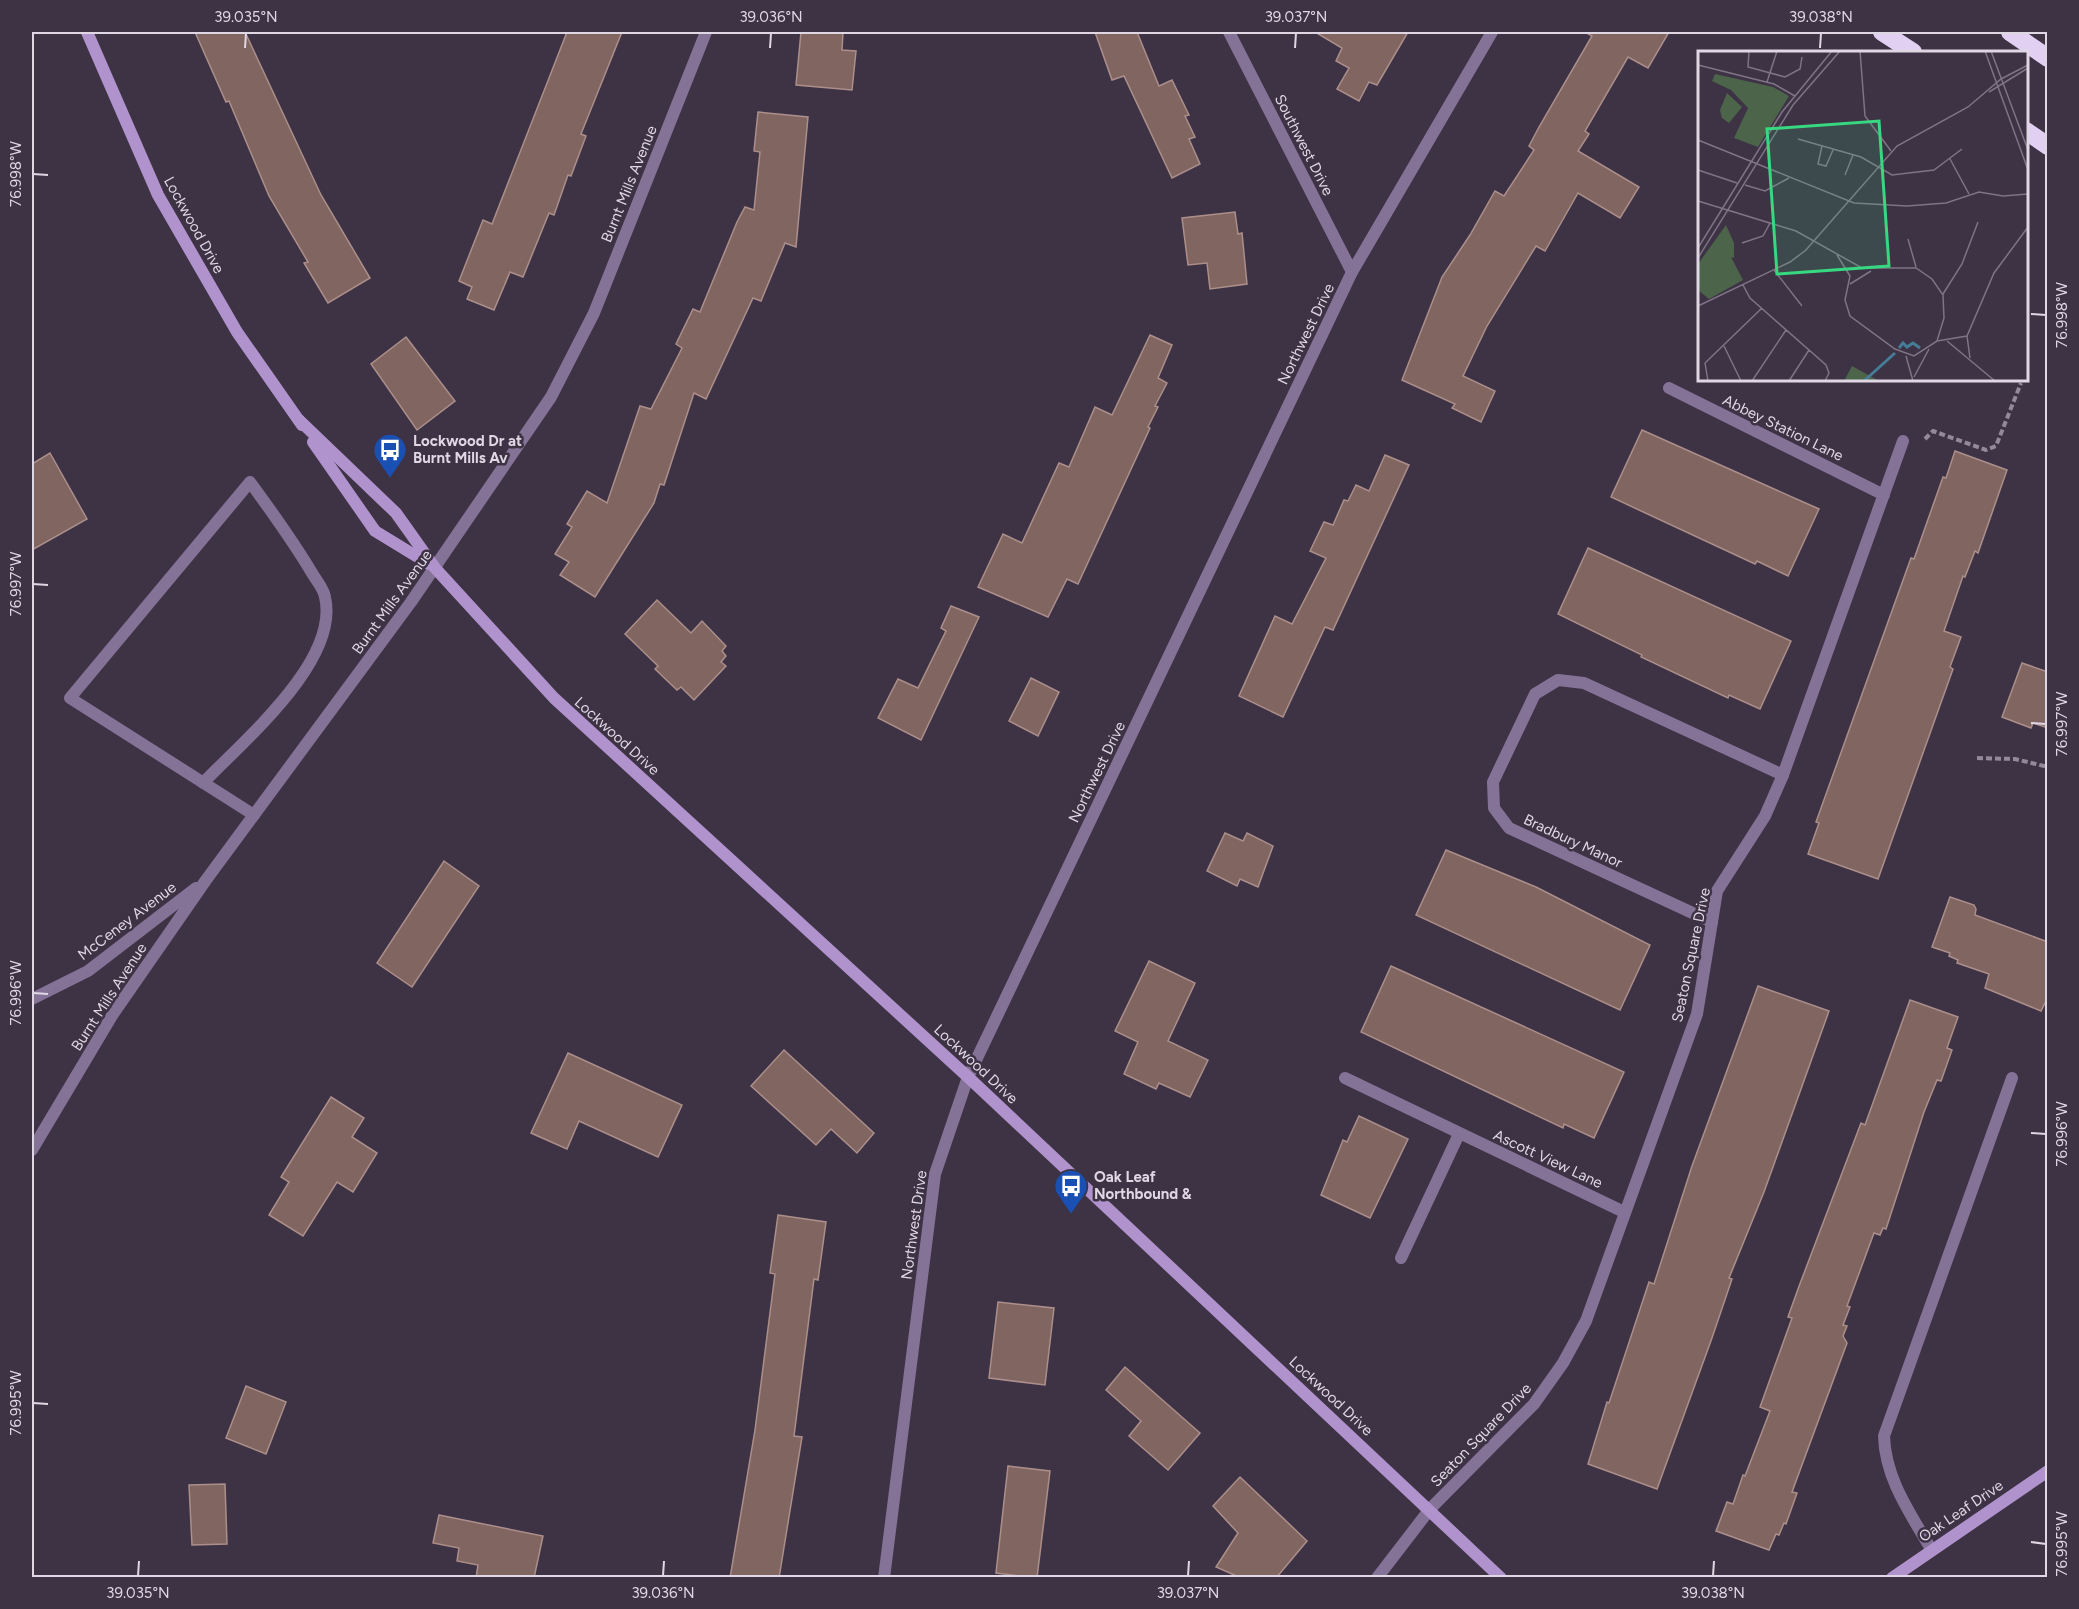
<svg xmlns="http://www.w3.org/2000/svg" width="2079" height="1609" viewBox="0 0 2079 1609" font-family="Figtree,sans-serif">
<rect width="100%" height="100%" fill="#3e3245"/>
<g fill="#806561" stroke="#ac8f8b" stroke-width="1.5">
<path d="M195,32h50l76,163 49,83 -42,25 -24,-40 4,-1 -39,-66 -40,-95 -3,1z"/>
<path d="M567,32h55l-41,102 5,2 -15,40 -3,-1 -14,40 -5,-2 -26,64 -13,-5 -16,38 -27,-11 5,-12 -13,-6 24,-61 9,4z"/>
<path d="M801,32h42l-1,18 14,1 -4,39 -56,-5z"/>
<path d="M1095,32h42l22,54 13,-6 17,35 -4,1 10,21 -6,2 11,25 -28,14 -48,-102 -12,4z"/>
<path d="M1315,32h93l-31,53 -8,-3 -10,19 -22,-12 12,-21 -13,-7 6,-13z"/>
<path d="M1585,32h84l-21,36 -20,-11 -43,74 4,3 -11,17 61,36 -19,31 -42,-25 -33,58 -9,-5 -49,80 -24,50 32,15 -14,31 -29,-14 3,-4 -53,-24 40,-103 28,-42 25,-44 9,5 30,-46 -5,-4 10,-19 53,-91z"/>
<path d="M758,112l50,5 -12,130 -11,-4 -24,58 -8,-3 -47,101 -12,-6 -30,92 -4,-1 -6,19 -59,94 -35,-22 9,-13 -14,-8 17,-27 -5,-3 20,-33 20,12 33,-97 11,3 31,-61 -6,-4 17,-35 7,3 37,-90 8,-15 9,3 6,-58 -6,-1z"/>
<path d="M1235,212l3,22 4,-1 5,51 -37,5 -3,-26 -19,2 -6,-47z"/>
<path d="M1150,335l22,10 -14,33 9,5 -12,23 3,1 -10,20 2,1 -72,156 -11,-5 -19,38 -70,-30 25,-53 19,9 37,-80 10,4 26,-60 17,8z"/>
<path d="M406,337l49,64 -38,29 -46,-66z"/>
<path d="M1642,430l177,79 -31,67 -31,-15 -2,3 -144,-67z"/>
<path d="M1955,451l52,19 -29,83 -3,-2 -10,26 -2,-1 -19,55 17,6 -11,30 3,2 -75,210 -70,-25 11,-31 -3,-1 95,-264 3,1 29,-82 3,1z"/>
<path d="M50,453l37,66 -55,31v-86z"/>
<path d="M1385,455l24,10 -76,165 -8,-3 -42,90 -44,-21 36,-80 17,8 34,-66 -16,-7 14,-29 9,3 11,-25 4,1 8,-16 13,6z"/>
<path d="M1588,548l203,93 -31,68 -31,-14 -1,3 -87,-41 1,-2 -84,-41z"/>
<path d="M657,600l34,33 11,-12 24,25 -4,5 4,5 -5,6 5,4 -32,34 -13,-13 -4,3 -22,-21 3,-3 -33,-32z"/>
<path d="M951,606l28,11 -58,123 -43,-22 20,-39 20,9 28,-57 -5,-3z"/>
<path d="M2022,663l26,9v56l-15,-5 -2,5 -29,-11z"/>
<path d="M1031,678l28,14 -21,44 -29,-15z"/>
<path d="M1225,833l18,8 4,-8 26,13 -15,41 -18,-8 -3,7 -30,-15z"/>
<path d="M1446,850l90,37 114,58 -30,65 -204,-95z"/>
<path d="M444,861l35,25 -67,101 -35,-24z"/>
<path d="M1950,897l24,8 2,4 -1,6 73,27v55l-7,14 -56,-23 4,-14 -32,-11 1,-3 -9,-4 1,-3 -18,-6z"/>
<path d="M1149,961l46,22 -27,58 40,19 -18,37 -31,-14 -3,6 -32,-15 14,-32 -23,-11z"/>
<path d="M1391,966l233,106 -30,66 -30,-14 -1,4 -202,-96z"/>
<path d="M1758,986l71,25 -65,181 -35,86 3,1 -20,59 -55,151 -69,-25 19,-62 2,1 40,-121 5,2 38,-118z"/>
<path d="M1910,1000l48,17 -11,31 5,2 -11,31 -4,-1 -13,32 -38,117 -3,-1 -3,7 -6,-2 -27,73 3,1 -7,18 4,1 -4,10 4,7 -55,149 5,1 -11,31 -2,-1 -5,12 -3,-1 -7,16 -53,-19 11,-29 6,2 10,-29 2,1 25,-65 -10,-4 32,-89 -4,-1 10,-28 63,-166 4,2z"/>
<path d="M784,1050l90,83 -17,20 -26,-24 -15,16 -65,-59z"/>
<path d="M568,1053l114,52 -24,52 -79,-36 -12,28 -36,-16z"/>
<path d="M331,1097l33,21 -12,19 25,16 -24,39 -16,-10 -34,54 -34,-21 20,-33 -8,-5z"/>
<path d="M1359,1116l49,23 -38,79 -49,-23 22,-55 4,2z"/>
<path d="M778,1215l48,7 -8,58 -4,-1 -20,157 8,1 -23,141h-49l25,-148 20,-156 -5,-1z"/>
<path d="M998,1302l56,6 -9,77 -56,-7z"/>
<path d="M1125,1367l75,66 -32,37 -39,-34 12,-15 -35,-31z"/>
<path d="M246,1386l40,16 -20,52 -40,-16z"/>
<path d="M1008,1466l42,5 -13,107 -41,-5z"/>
<path d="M1240,1477l67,64 -31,37h-35l-25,-11 22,-34 -25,-27z"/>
<path d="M225,1484l2,60 -35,1 -3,-60z"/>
<path d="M439,1515l104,21 -9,42h-58l2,-13 -21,-4 2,-13 -26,-5z"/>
</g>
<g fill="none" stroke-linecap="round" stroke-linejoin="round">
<g stroke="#938a99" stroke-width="4" stroke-dasharray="6 3" stroke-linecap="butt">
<path d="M1925,439l8,-8 53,19 10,-4 25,-63"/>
<path d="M1977,758l38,1 33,8"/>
</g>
<g stroke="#857297" stroke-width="12">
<path d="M203,783c40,-42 137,-122 122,-186 -1,-8 -9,-17 -13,-24 -19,-32 -40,-61 -62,-91l-180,216 184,117"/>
<path d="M1931,1549c-21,-36 -46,-71 -47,-113l128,-358"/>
</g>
<g stroke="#857297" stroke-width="12">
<path d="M1229,32l123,240"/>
<path d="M1669,388l215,107"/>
<path d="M1712,922l-203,-94 -15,-20 -1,-26 42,-88 23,-14 26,3 199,92"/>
<path d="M32,999l56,-28 108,-83"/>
<path d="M1345,1078l279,134"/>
<path d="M32,1150l81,-136 93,-134 205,-278 140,-205 43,-84 112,-281"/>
<path d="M1401,1258l58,-124"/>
<path d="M884,1578l51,-404 33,-97 384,-805 140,-240"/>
<path d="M1377,1578l53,-69 104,-105 29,-41 23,-42 111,-307 20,-123 48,-75 18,-41 120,-334"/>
</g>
<g stroke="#b092cc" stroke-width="12">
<path d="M87,32l71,163 79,137 65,93"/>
<path d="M299,420l97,93 39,55 119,130 414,379 533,501"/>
<path d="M313,442l62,89 54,33"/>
<path d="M1892,1578l156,-107"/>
</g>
<g stroke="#e2d0f3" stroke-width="18">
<path d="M1882,32l31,20"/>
<path d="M2010,32l38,26"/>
<path d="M2026,131l22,15"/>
</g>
</g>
<path fill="none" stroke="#dfd8e4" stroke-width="2" d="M245,48l1,-15M770,48l1,-15M1295,48l1,-15M1820,48l1,-15M33,174l15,1M2031,314l15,1M33,584l15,1M2031,723l15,1M33,993l15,1M2031,1133l15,1M33,1403l15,1M2031,1542l15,2M138,1576l1,-15M663,1576l1,-15M1188,1576l1,-15M1713,1576l1,-15"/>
<defs>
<g id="bus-pin" transform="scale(1.725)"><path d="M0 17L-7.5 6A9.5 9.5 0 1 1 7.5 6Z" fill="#1a4fb4" stroke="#3e3245"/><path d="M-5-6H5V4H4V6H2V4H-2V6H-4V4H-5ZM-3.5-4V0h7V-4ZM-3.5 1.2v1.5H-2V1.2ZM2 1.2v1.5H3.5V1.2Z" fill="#fff"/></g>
</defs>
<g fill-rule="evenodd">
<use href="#bus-pin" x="390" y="450"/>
<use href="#bus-pin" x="1071" y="1186"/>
</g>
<g text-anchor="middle" stroke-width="5" stroke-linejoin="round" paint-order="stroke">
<g font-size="15" fill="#dfd8e4" stroke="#3e3245">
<text transform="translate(1304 145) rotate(63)" y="5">Southwest Drive</text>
<text transform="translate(629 184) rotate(-68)" y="5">Burnt Mills Avenue</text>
<text transform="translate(194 225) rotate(61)" y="5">Lockwood Drive</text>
<text transform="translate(1306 334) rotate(-64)" y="5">Northwest Drive</text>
<text transform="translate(1783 428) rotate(26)" y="5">Abbey Station Lane</text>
<text transform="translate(392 602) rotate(-54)" y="5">Burnt Mills Avenue</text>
<text transform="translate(617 736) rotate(42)" y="5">Lockwood Drive</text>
<text transform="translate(1097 772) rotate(-64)" y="5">Northwest Drive</text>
<text transform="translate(1573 841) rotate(25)" y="5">Bradbury Manor</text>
<text transform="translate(127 921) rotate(-37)" y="5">McCeney Avenue</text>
<text transform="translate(1691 955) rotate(-78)" y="5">Seaton Square Drive</text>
<text transform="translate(109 997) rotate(-57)" y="5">Burnt Mills Avenue</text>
<text transform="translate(976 1064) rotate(43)" y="5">Lockwood Drive</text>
<text transform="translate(1548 1159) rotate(25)" y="5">Ascott View Lane</text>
<text transform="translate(914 1225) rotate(-82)" y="5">Northwest Drive</text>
<text transform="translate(1331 1396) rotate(43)" y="5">Lockwood Drive</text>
<text transform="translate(1481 1435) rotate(-46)" y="5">Seaton Square Drive</text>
<text transform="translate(1961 1511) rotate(-34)" y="5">Oak Leaf Drive</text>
</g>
<g font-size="15" font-weight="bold" fill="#dfd8e4" stroke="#3e3245" text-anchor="start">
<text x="413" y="446">Lockwood Dr at<tspan x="413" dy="17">Burnt Mills Av</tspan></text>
<text x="1094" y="1182">Oak Leaf<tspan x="1094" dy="17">Northbound &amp;</tspan></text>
</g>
</g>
<g transform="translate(1698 51)">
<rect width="330" height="330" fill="#3e3245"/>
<path d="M17,23l58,13 16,9 -31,51 -24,-9 14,-30 -17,-18 -19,-9zM29,42l15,14 -13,16 -7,-5 -2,-8zM28,174l8,18v15l-3,-1 12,23 -34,19 -11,-9v-26zM154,315l27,15h-35z" fill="#4c654a"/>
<path fill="none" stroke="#457d97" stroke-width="3" d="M201,297l4,-5 4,4 6,-4 7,5M166,330l31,-28"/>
<path fill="none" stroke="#7e7485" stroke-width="1.5" d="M51,0l-1,16 37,10 15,-8 2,-12M162,0l5,65 26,35M287,0l43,119M293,0l37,99M0,14l76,19 21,12M69,31l10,-31M291,41l39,-24M100,88l63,18 31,18 42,-5 28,-21M0,89l156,63 53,3 39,-3 33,-11 24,4 25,-2M124,95l-4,18 8,2 7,-16M252,108l19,35M0,119l39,13M147,124l8,-20M47,134l20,6 24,-13M0,150l98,30 66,37h54l16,11 11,16 1,23 -7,23M210,188l8,28M44,192l21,-7 7,-13M0,197l84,-136 50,-61M107,200l92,-105 71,-39 33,-28 27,-14M139,204l13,21 -5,24 5,16 45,33 19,7 23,-15 30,-5 27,-63 34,-46M0,207l95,-153 47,-54M76,219l28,36M152,233l21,-13M45,234l7,13 76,67 3,8 -4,8M245,243l19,-30 16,-42M0,255l92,-44 16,-12M269,285l3,22M249,290l48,40M26,295l17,35M208,305l7,25M7,312l57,-55M7,312l3,18M216,326l15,-28M54,330l34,-51M91,330l20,-31"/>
<path fill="#37d880" fill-opacity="0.15" stroke="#37d880" stroke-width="3" d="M181,70l10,145 -112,8 -10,-145z"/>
<rect width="330" height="330" fill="none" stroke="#dfd8e4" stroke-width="3"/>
</g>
<rect width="2079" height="1609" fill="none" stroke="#3e3245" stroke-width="66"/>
<rect x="33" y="33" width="2013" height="1543" fill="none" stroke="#dfd8e4" stroke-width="2"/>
<g font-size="15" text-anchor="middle" fill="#dfd8e4">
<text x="246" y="22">39.035°N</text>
<text x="771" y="22">39.036°N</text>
<text x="1296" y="22">39.037°N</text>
<text x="1821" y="22">39.038°N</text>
<text transform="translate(16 174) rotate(-90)" y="5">76.998°W</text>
<text transform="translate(2062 315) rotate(-90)" y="5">76.998°W</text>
<text transform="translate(16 584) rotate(-90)" y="5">76.997°W</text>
<text transform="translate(2062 724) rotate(-90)" y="5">76.997°W</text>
<text transform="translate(16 993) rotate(-90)" y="5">76.996°W</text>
<text transform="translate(2062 1134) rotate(-90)" y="5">76.996°W</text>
<text transform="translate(16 1403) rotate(-90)" y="5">76.995°W</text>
<text transform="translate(2062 1544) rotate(-90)" y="5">76.995°W</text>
<text x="138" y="1598">39.035°N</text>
<text x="663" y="1598">39.036°N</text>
<text x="1188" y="1598">39.037°N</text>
<text x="1713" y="1598">39.038°N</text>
</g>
</svg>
